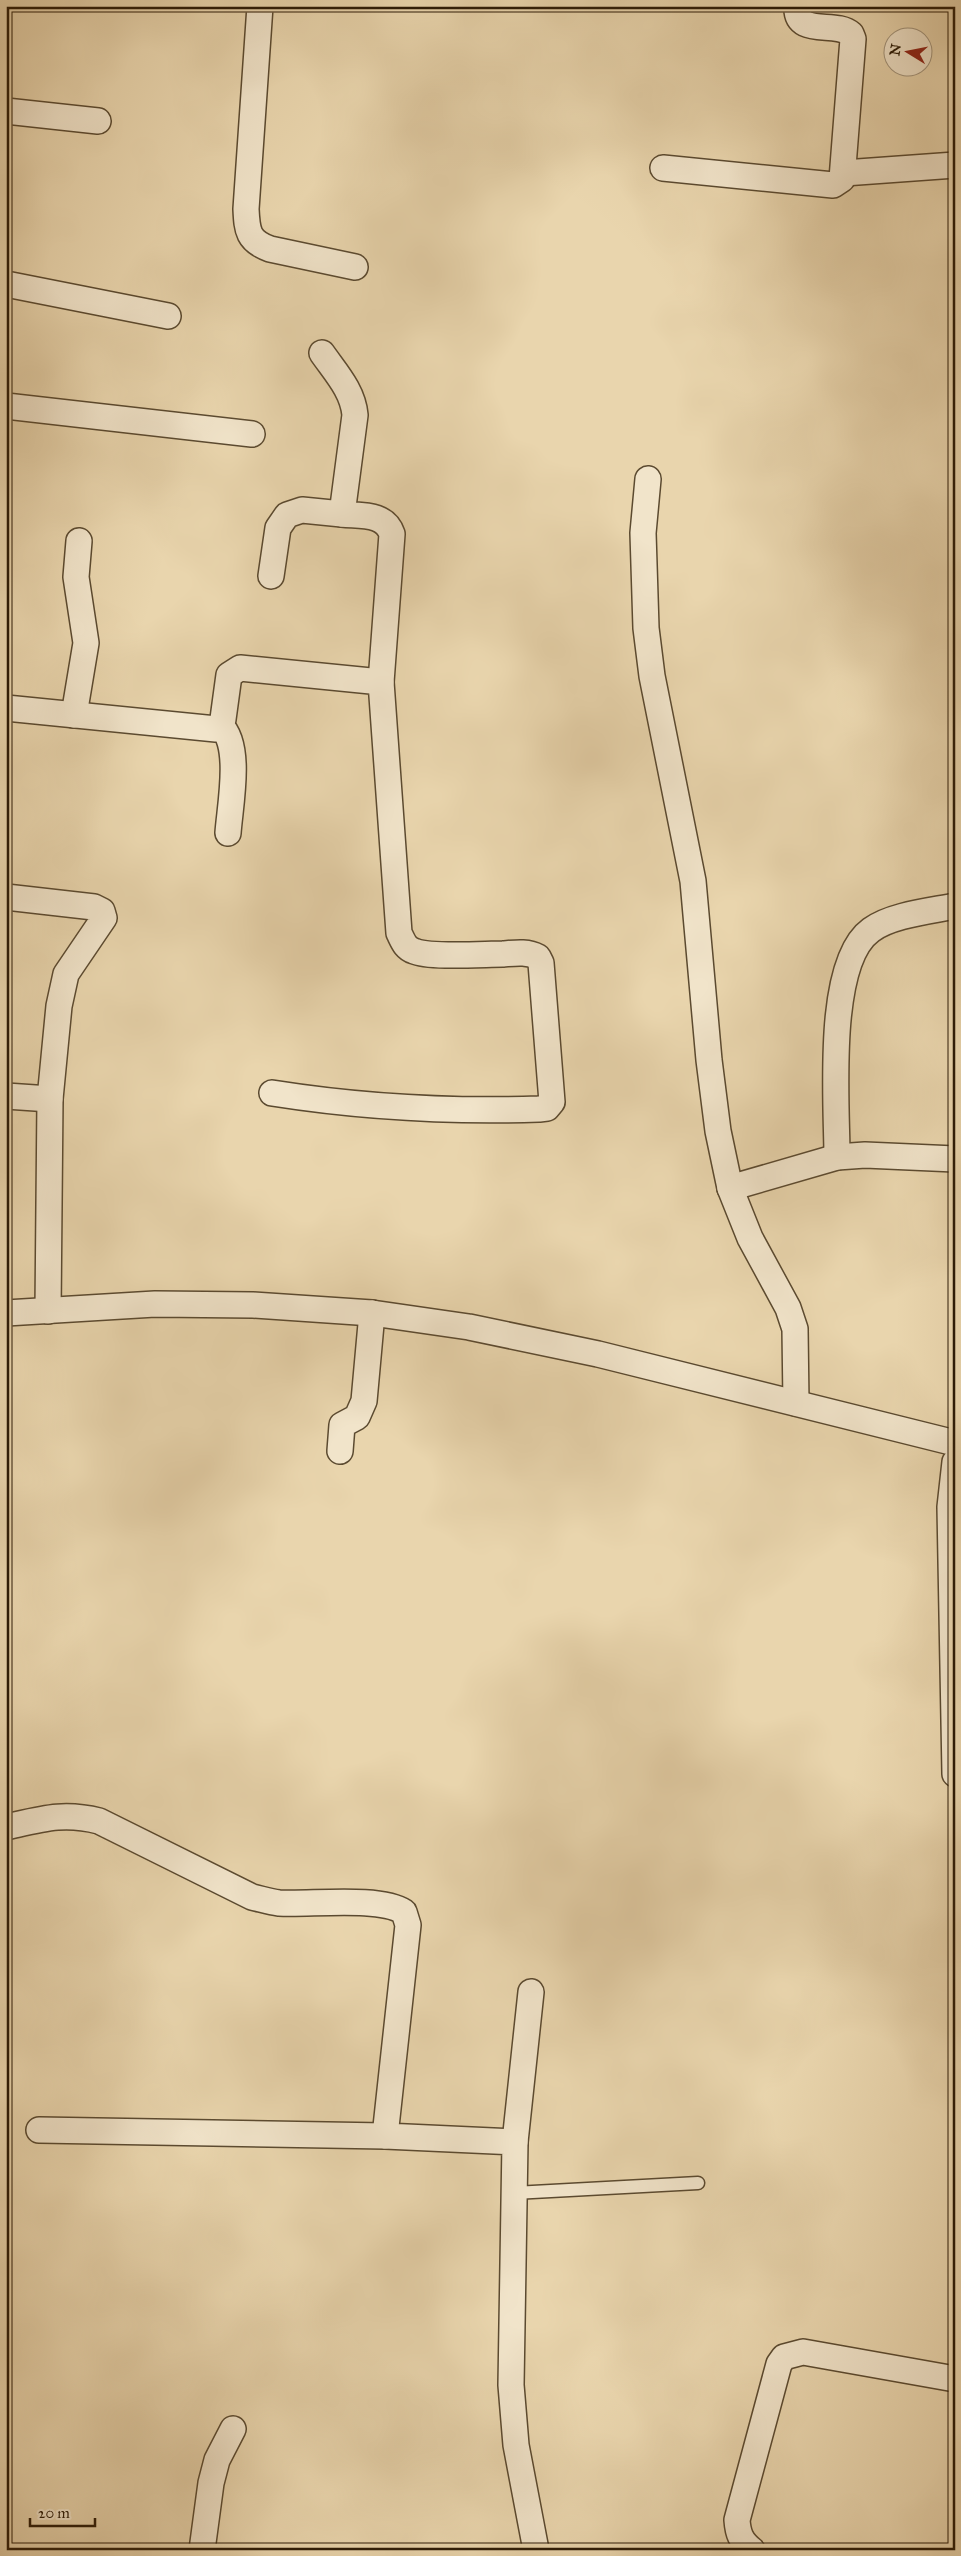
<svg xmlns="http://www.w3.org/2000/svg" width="961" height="2556" viewBox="0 0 961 2556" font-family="'IM FELL Great Primer',serif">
<rect width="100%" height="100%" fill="#e9d5ad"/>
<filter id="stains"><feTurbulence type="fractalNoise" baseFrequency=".004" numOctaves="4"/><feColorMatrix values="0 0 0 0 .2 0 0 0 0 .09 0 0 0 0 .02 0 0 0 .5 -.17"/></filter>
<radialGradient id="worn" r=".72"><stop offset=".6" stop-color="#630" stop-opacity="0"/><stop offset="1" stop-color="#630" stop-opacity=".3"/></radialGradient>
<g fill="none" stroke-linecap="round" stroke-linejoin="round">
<g stroke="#5b4a30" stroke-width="15">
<path id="service" d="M514,2193l184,-10"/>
</g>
<g stroke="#5b4a30" stroke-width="28">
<g id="minor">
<path d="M260,6l-14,203c1,22 2,32 24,40l85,18"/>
<path d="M6,111l92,10"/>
<path d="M663,168l170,17 9,-6 11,-140 -2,-5c-15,-14 -56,4 -54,-28"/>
<path d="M844,173l111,-8"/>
<path d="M6,284l162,32"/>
<path d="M322,353c14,20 31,38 33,62l-13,99c20,2 43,-1 50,20l-11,148"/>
<path d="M6,406l246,28"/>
<path d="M648,479l-5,54 3,95 6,48 41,205 16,179 9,71 12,57 20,50 38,70 7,21 1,74"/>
<path d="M271,576l7,-48 9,-13 15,-5 40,4"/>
<path d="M6,708l210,21 5,-3 2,-7 6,-44 11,-7 141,14 18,251c4,8 6,15 15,18 16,7 70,3 89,3 12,-1 24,-3 35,3l3,6 11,139 -5,6 -8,1c-90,3 -178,-2 -267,-16"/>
<path d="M74,715l12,-72 -10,-66 3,-36"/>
<path d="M221,726c21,20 9,79 7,107"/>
<path d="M6,897l88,10 8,4 2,7 -38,56 -7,32 -9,93 -2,212"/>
<path d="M6,1096l44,3"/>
<path d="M837,1157c0,-53 -12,-194 34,-227 20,-15 59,-19 84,-24"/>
<path d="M730,1188l107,-31 28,-2 90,4"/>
<path d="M6,1313l149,-9 98,1 119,8 97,14 129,27 357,89"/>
<path d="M340,1451l2,-26 15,-8 7,-16 8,-88"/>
<path d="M955,1462l-5,45 5,267"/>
<path d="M6,1827c36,-8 57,-15 93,-6l153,76c9,2 18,5 27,6 30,2 101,-7 125,9l4,13 -23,211 130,6 -4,243 5,60 20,105"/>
<path d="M39,2130l346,6"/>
<path d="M515,2142l16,-150"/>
<path d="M202,2550l9,-67 6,-23 16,-31"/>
<path d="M752,2550c-11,-9 -14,-16 -15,-30l42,-156 5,-7 19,-5 152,27"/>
</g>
</g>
<use href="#service" stroke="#f1e4ca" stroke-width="12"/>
<use href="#minor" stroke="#f1e4ca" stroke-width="25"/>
</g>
<rect width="961" height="2556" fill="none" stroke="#e9d5ad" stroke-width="25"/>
<rect x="8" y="8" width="946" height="2541" fill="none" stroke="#2c1b07" stroke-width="2.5"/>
<rect x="12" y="12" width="936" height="2531" fill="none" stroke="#2c1b07"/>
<g transform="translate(908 52) rotate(280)"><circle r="24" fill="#f1e4ca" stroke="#a2947c"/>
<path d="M0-4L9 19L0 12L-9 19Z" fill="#8f2418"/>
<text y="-8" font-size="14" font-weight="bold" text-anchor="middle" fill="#2c1b07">N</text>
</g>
<path d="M30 2518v8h65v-8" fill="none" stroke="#2c1b07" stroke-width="2.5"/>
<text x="38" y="2518" font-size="15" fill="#2c1b07" stroke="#f1e4ca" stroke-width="4" paint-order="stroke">20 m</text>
<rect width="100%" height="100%" filter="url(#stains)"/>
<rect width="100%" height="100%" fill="url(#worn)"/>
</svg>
